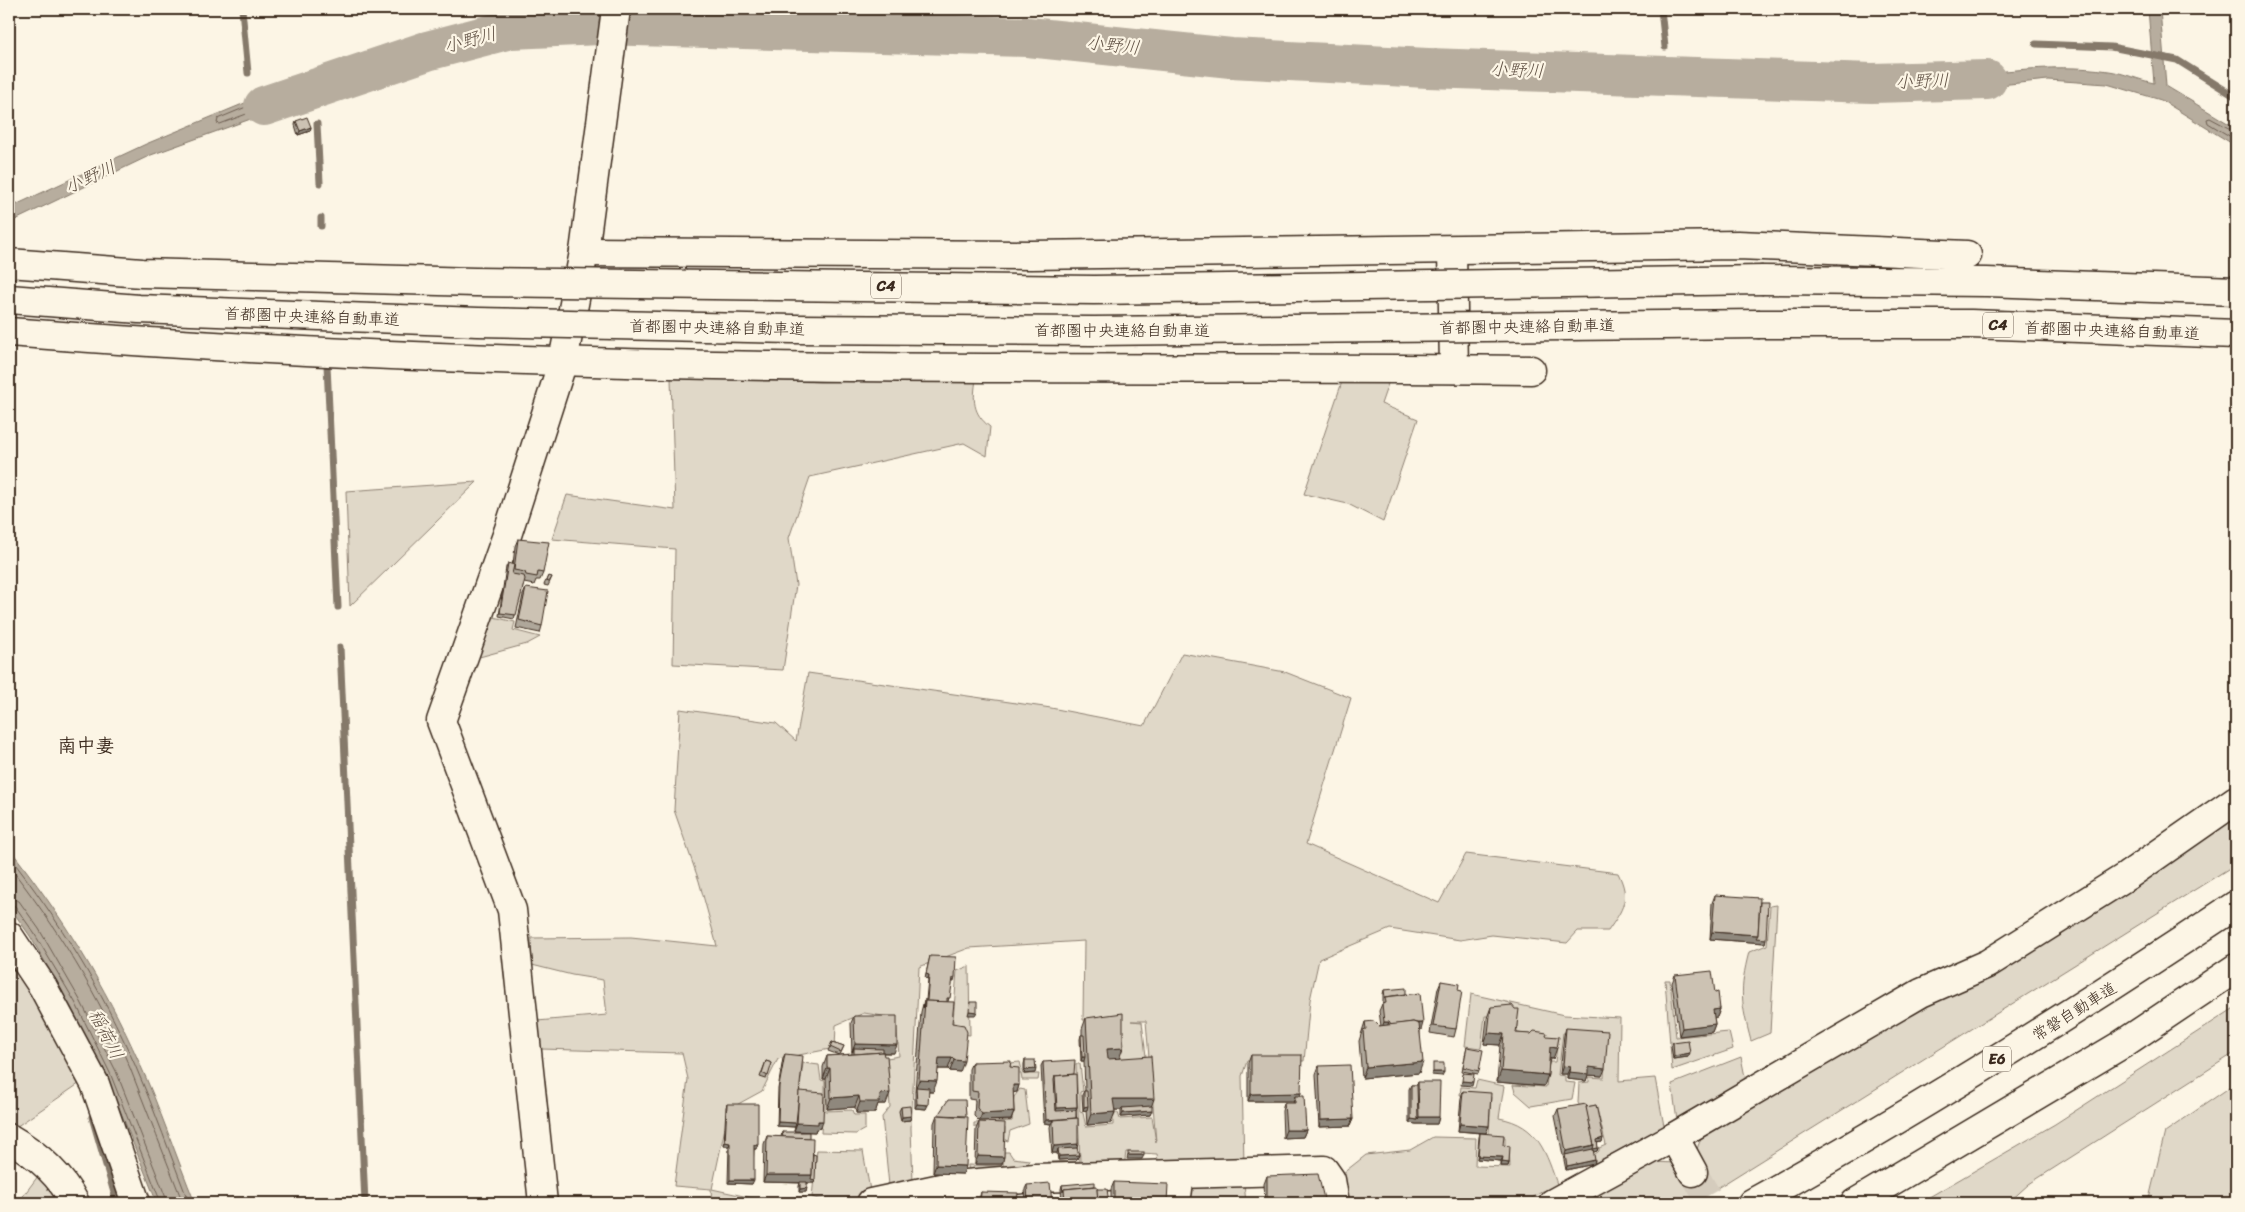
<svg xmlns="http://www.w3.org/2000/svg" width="2245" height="1212" viewBox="0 0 2245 1212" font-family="Sriracha,'Klee One',sans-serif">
<rect width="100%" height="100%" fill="#fcf5e5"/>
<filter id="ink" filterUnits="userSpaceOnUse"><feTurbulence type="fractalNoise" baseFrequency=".02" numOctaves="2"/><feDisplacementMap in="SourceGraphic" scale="10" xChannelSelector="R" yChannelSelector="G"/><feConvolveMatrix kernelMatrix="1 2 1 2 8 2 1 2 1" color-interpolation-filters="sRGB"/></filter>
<g filter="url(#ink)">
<g fill="#e0d8c8" stroke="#8e8173">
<path d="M1344,376l46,2 -9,26 37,15 -35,103 -35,-18 -44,-10z"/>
<path d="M671,378l148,4 157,-3c-3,21 -4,34 14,48l-3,29 -23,-13 -154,34 -21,61 7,47 -13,85 -110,-6 2,-115 -123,-10 15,-44 108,15z"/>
<path d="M477,482l-127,124 -4,-115z"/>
<path d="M489,616l26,6 -2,8 27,7 -13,7 -55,15z"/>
<path d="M1182,653l103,19 66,26 -45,146 133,59 27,-49 152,19c13,26 5,36 -10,58h-30l-11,12 -75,-8 -32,5 -70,-11 -71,30 -9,41 -6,61h-57l-5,15 2,89 -85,2 -2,-13 -31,-2 -2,15 -68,1 -9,-6 33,-1 -4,-97h4l3,27 -3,1v20l3,1 3,14 27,-2v-12h5l2,6 32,-2 4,25 -10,-121h-15l11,1 5,43 -26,-4 -1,-11 4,-5 -4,-25h-37l1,-79 -115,7 -50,19 -8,161 2,54 -24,3 -7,-68 8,-10 -3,-49 12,-2 -3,-38 -32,-5 -28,12 -1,23 -57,11 -16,32 -33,18 -17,80 63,14h-63l-1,-14 -37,-3 14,-107 -6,-26 -141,-4 -4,-28 70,-6 -4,-35 -31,-5 -40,-10 -1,-27 100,-1 86,9 -18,-65 -25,-71 6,-101 96,14 20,18 12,-68 243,35 93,18z"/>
<path d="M2236,811v53l-522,326 -18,-38 6,-17z"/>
<path d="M1777,905l-7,128 -19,8c-10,-38 -12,-50 -2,-89l18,-7 3,-39z"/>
<path d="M9,951l74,130 -70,48 -4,-2z"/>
<path d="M969,966l1,69 -18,-2 5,-62z"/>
<path d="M1665,980h5l6,57 53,-5 4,17 -61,21z"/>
<path d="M1471,994l93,21 56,3 -1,63 36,-3 9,48 -69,37 -1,-8 5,-4v-3l7,-3 -10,-40 -15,3 -3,-5 1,-20 10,-1v-5l15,1 2,-41 -43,-4 -5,42 7,1v6l10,1 -3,16 -41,7 -16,-14 -2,-7 33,2 3,-25h6l2,-16 -40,-9v-19l-32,-2 -4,32 -16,-2z"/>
<path d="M2236,1007v45l-207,132 -21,19h-89l136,-79z"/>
<path d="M1741,1057l5,25 -69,39 -5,-37z"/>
<path d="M1020,1062l3,12h16l-1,6h-16l-1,-6 -9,-2 -2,-9z"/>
<path d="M803,1063l16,2 2,15 4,1v30l27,-1 2,5h11v14l-9,5 -35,-1 2,-32 -24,-5z"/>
<path d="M1477,1080l27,6 -5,32c40,7 47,35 59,69l-15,4 -19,12h-179l-7,-26 28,-22 44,-5 23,-13 43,1 -1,28 35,1 -1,-19 -4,-2v-9l-16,-3 2,-37 -31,-2 1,-8 14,1z"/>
<path d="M2236,1083v120h-88l17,-71z"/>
<path d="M1020,1089l5,1 4,34 -19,7 -2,10 -3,-1v-12l-31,-1v-4l38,-2 2,-24z"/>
<path d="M817,1150l46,1 8,45 -43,6 -16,-5z"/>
<path d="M1004,1152h5l4,6 16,2 -3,9 -57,6 -1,-10 35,1z"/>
<path d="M1654,1162l21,1 23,37 -7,3h-118z"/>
<path d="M41,1172l23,31h-46z"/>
<path d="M1244,1183l2,20h-61l5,-18z"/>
</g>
<g fill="#b7ad9e" stroke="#85796b">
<path d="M2148,9h12l6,77 70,42v18l-75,-46 -54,-16 -59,-4 -58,6 -66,-5c58,-7 126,-19 185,-10 15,2 30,9 45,12z"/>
<path d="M313,82l4,13 -166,60 -142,68v-15l137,-64 111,-46 3,3z"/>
<path d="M9,848c52,66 96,137 130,214 21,46 37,94 56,141h-38l-51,-128 -36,-70 -40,-69 -21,-30z"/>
</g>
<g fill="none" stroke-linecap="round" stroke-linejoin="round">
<g stroke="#6d5e51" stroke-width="1">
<path d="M254,104l4,2 -1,4 -37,14 -3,-1 1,-4z"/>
<path d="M2236,132l-26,-14 -3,1 1,4 28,17"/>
<path d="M9,856c50,64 93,134 126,209 20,45 36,92 54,138"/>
<path d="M9,866c48,61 90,130 121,202 18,45 35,90 53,135"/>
<path d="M9,897l10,4 20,28 41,71 36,71 52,132"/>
<path d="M9,904l6,2 19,27 41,69 35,71 51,130"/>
</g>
<g stroke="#85796b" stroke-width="7">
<path d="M242,9l6,64"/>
<path d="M1661,9l4,38"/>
<path d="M2036,44l75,3 66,13 59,37"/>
<path d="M1669,72v5"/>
<path d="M317,124l3,59"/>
<path d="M321,218v8"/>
<path d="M327,365l11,242"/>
<path d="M340,647l25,556"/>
<path d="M92,1117l25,86"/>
</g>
<path stroke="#b7ad9e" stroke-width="40" d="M264,106l163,-55 84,-22 89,-4 428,12 203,21 197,10 444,15 115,-3"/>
<path stroke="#d5ccbd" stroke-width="28" stroke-dasharray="28 14" stroke-linecap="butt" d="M1693,1172l18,31"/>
<g stroke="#3b2a1e" stroke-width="31">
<g id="minor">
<path d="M1452,250l2,119"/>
<path d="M584,252l447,3 707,-10 229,10"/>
<path d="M9,332c254,20 509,30 764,34 253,4 505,1 758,4"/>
<path d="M9,936l34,51 52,97 41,119"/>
<path d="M1674,1137l19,35"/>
<path d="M9,1138c28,16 51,36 66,65"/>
<path d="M543,1203l-31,-293 -71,-189 67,-189 55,-171 21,-109 32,-243"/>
<path d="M871,1203l84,-18 80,-7 289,-8 7,10 4,23"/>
<path d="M1176,1203l4,-28"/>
<path d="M1553,1203l121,-66 247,-144 66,-29 140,-88 109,-76"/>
</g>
</g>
<g stroke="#3b2a1e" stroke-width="31">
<g id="highway">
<path d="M1763,280l224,2 249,9"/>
<path d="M1760,324h211l265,10"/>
<path d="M1752,1203c166,-92 326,-193 484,-298"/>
<path d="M1855,1203l266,-158 115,-77"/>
</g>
</g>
<use href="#minor" stroke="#fcf5e5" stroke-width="28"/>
<use href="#highway" stroke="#fcf5e5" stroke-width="28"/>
<g stroke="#3b2a1e" stroke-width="31" stroke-linecap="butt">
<g id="highway-bridge">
<path d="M9,263l133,10 333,9 619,8 669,-10"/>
<path d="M9,299l130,10 339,13 316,7 300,2 666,-7"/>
</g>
</g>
<use href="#highway-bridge" stroke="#fcf5e5" stroke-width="28"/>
</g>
<g fill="#afa79a" stroke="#3b2a1e">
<path d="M296,121l15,6 -1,4 -12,4 -3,-10z"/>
<path d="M518,539l25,34 -3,7h-4l-2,5 -10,-2 -10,36 -15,-3 7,-49 2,-4 5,2 2,-19z"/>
<path d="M548,576l4,1 -4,9 -4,-1z"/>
<path d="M526,588l16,38 -2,7 -24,-5 7,-33z"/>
<path d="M1715,895l45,7 5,41 -55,-4 2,-36z"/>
<path d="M930,956l25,21 -1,4h-2l-4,21 12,70 -10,-1 -2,-2h-10l-5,23h-5l-2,17 -11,-1v-17l6,-79 3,-12h2l2,-21 -3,-1z"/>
<path d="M1675,975l40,18 5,16 -3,8h-3l1,7 -3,8 -33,4 -7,-53z"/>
<path d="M1441,981l17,9 -2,39 -2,8 -24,-4 8,-45z"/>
<path d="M1384,990l22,4 15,36h-1l-1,43 -57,5 -3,-37 6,-19 16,4 -2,-15 3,-7 1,-1v-9z"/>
<path d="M1491,1007l25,26 30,3 7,23h-3l-6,27 -47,-4 3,-37 -16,-1 3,-26z"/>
<path d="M854,1016l40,37h-11l3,51h-8l-3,9h-19l-1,-6 -28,2 -1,-30h-3v-12l4,-11 12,-1 -11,-4 4,-9 12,4 -4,9 12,-1 -1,-31z"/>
<path d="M1086,1018l33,41 33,47 -2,9 -29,2v-7h-7l1,2 -4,11 -24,2 -1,-15 -3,1 -1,-16 2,-4h1l-1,-30h-3l-1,-22 1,-4h1v-6z"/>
<path d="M1566,1028l36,48 -14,-1 -2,6 -19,-2v-5h-7l4,-39z"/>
<path d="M1673,1042l15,15 -15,2 -2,-13z"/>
<path d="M1467,1047l12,24 -1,3 -16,-3z"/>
<path d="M785,1054l14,37 22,37 -5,1 -1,3 -21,-1 1,-4 -18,-1 1,-37 5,-31z"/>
<path d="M1251,1055l49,41 6,34 -3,7 -20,1 -1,-27 2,-8h9l1,-2h-46v-38z"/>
<path d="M1025,1060l10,13 -11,1v-10z"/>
<path d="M766,1061l6,2 -6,16 -6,-2z"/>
<path d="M972,1062l38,5 9,18 -2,7h-4l1,20 -3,8 -32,1 -5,-5 1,-16 -6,-1v-30z"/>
<path d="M1043,1062l31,12 3,33 -1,3 2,34 -1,4 2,7 -2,4 -19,1 -1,-7h-5l-2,-26 1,-3 -7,-1 -3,-57z"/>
<path d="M1319,1066l34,53 -3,7 -31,1 -3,-53z"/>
<path d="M1418,1082l21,35 -2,7h-21l-7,-1v-34l2,-4h6z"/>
<path d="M1463,1091l23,42 17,12 6,18 -1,3h-7v-5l-24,-2 2,-22 1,-4 -22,-2 3,-33z"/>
<path d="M727,1104l29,45h-2l-2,35 -24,-1 1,-37h-5l2,-39z"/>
<path d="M901,1107l10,9 -1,4 -9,1 -2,-10z"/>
<path d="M1586,1107l17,31 -1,4 -5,1 1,5 -1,3 -4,1 1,12 -28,6 -11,-54 3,-7z"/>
<path d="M937,1115l26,59 -30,-1 1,-50z"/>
<path d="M979,1122l23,42h-27l1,-35z"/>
<path d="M782,1132l27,6 4,16 1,29h-7l-1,9h-7v-6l1,-3 -37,-1 1,-38 3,-8 14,1z"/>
<path d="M1267,1176l58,27h-60l-1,-19z"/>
<path d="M1114,1182l53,21h-56v-14z"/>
<path d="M1027,1185l25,18h-26l-1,-14z"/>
<path d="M1062,1185l33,1 14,17h-47l-1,-14z"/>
<path d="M981,1192l36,11h-39z"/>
</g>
<g fill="#8f887d" stroke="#3b2a1e">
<path d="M311,127l-1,4 -12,4 2,-4z"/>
<path d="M1712,932l46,3 8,4 -1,4 -55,-4z"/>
<path d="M926,974l3,1 -1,4 -3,-1z"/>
<path d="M1720,1009l-3,8 -7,1 3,-8z"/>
<path d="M969,1011l8,1 -2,3h-7z"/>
<path d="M1384,1022h5l-3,7 -5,1z"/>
<path d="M1423,1023l-2,7 -31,4 3,-8z"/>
<path d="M1715,1024l-3,8 -33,4 3,-8z"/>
<path d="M1488,1033l16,1 -4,11 -16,-1z"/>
<path d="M855,1044l42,1 -3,8 -40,-1v-4l-2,4z"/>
<path d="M1550,1047l7,1 -4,11 -7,-1z"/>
<path d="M1123,1048l-4,11 -16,1 4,-11z"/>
<path d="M1690,1053l-2,4 -15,2 1,-3z"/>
<path d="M1082,1057h3l-1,4h-3z"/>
<path d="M939,1058h13l-4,11h-13z"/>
<path d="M954,1060l10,1 -4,11 -10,-1z"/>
<path d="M1423,1062l-4,11 -57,5 4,-11z"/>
<path d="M1563,1066l7,1 -3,7h-7z"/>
<path d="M1589,1067l16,2 -3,7 -14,-1 -2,6 -19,-2 2,-7z"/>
<path d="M827,1068h3l-4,11h-3z"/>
<path d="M1036,1069l-1,4 -11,1 1,-4z"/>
<path d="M1501,1071l47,4 -4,11 -47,-4z"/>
<path d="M1433,1072h11l-2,4 -11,-1z"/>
<path d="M919,1080l18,1 -4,11 -17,-1v-4z"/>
<path d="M1462,1081l11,1 -1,4 -11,-1z"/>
<path d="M1013,1085h6l-2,7 -6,1z"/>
<path d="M890,1093l-4,11h-8l-3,9h-19l4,-11 20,-8z"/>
<path d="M1301,1093l-2,8 -4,-5 -1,5h-46l3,-7z"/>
<path d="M859,1096l-4,11 -28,2 4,-11z"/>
<path d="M1113,1099h41l-4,11 -28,-2 -1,2h-12z"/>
<path d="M917,1104l11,1 -2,4 -11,-1z"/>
<path d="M1088,1106l-1,4 -4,1 1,-4z"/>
<path d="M1077,1107l-3,7 -20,1 3,-7z"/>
<path d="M1152,1111l-2,4 -29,2 2,-4z"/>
<path d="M1014,1112l-3,8 -32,1 3,-7z"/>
<path d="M1115,1112l-4,11 -24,2 4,-11z"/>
<path d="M911,1116l-1,4 -9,1 1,-4z"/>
<path d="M1419,1117h20l-2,7h-21l-7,-1 2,-4 7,1z"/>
<path d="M1353,1119l-3,7 -31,1 2,-7z"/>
<path d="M1046,1120h7l-2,4 -7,-1z"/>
<path d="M823,1121l-2,7 -5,1 -1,3 -21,-1 3,-8z"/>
<path d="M778,1122l18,1 -1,4 -18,-1z"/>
<path d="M1460,1124l29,2 -3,7 -28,-2z"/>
<path d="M1286,1130h20l-3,7 -20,1z"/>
<path d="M1603,1138l-1,4 -7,1 2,-3z"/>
<path d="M725,1142l5,1 -1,3h-5z"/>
<path d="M1078,1144l-2,8 -18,-3 -1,4h-5l2,-7z"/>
<path d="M754,1145h4l-2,4h-3z"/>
<path d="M1594,1145l4,3 -1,3 -6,2 -26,2 1,-4z"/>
<path d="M1079,1155l-2,4 -19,1 1,-4z"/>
<path d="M1128,1155h16l-2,4h-15z"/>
<path d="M978,1156l26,1 -2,7h-27z"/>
<path d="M1478,1156l25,1 -2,4 -24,-2z"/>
<path d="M1595,1160l-1,4 -28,6 1,-4z"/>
<path d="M1502,1162l7,1 -1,3h-7z"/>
<path d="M936,1165l30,1 -3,8 -30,-1z"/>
<path d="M766,1175h46l3,5 -1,3 -51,-1z"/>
<path d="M730,1180h24l-2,4 -24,-1z"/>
<path d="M807,1188l-1,4h-7l1,-3z"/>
</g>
<g fill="#ccc2b3" stroke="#3b2a1e">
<path d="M307,117l4,10 -11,4 -4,-10z"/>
<path d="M518,539l31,3 -6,31 -5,-1 -1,5 -11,-2 -1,-3 -11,-2z"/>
<path d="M508,563l6,2 -2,9 12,2 1,3 -9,36 -16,-2z"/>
<path d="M548,576l4,1 -3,5 -3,-1z"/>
<path d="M526,588l22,3 -6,35 -23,-6z"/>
<path d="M1715,895l45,3 -2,37 -46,-3z"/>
<path d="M1760,902h8l-2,37 -10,-1 2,-3z"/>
<path d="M930,956l26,1 -1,20 -2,1 -3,20h-3v4l-22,-1 -2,7 1,-8h3l2,-25 -3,-1z"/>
<path d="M1712,971l3,22 3,-1 2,17 -7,1 2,14 -33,4 -7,-53z"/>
<path d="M1441,981l18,3 -1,6 4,1 -6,38 -23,-3z"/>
<path d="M1406,988v6l-21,3v1l-1,-8z"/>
<path d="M1420,993l3,30h-6l-4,-1 -22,3 -2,-3h-5l-2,-18 4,-1 -1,-6z"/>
<path d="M925,1001l29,1 -2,21 12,2 3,7 -3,29 -10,-1 -2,-2h-13l-2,23 -18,-1z"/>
<path d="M970,1002h7v10l-8,-1z"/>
<path d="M1512,1005l3,4h4l-3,24 15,1 3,-3 13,2 -1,3 13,1 -2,11 -7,-1 -2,28 -47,-4 3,-37 -16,-1 3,-26z"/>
<path d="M1123,1013v35l-16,1 1,10 43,-3 3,43h-41l2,13 -24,2 -5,-96z"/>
<path d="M854,1016h43v29l-42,-1z"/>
<path d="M1374,1021l5,5 34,-4 6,2 4,38 -57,5 -3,-37 3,-1 -1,-7z"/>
<path d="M1566,1028l42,3 -3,38 -16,-2v7l-20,-2 1,-5 -7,-1z"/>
<path d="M1081,1035h3l1,22h-3z"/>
<path d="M1688,1040l2,13 -16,3 -1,-14z"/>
<path d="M832,1042l12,4 -3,6 -11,-5z"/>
<path d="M1467,1047l16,3 -4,21 -16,-4z"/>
<path d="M854,1048l29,1v3l-29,2z"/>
<path d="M883,1052l1,4h3l3,37 -10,1 -1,8h-19l-1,-6 -28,2 -1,-30h-3v-12z"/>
<path d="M785,1054l18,2 -7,67 -18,-1 1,-36z"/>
<path d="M1251,1055h51l-1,38 -50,1z"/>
<path d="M1025,1060h10l1,9 -11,1z"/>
<path d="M1075,1060l-1,14 -19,2 -1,4 2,31 20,-1v8l-30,2 -3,-58z"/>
<path d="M766,1061l6,2 -4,13 -6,-3z"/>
<path d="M1011,1061l-1,6 9,1v17h-6l1,27 -32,2 -5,-6 1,-16 -6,-1v-29z"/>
<rect x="1433" y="1063" width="11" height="9"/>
<path d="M1350,1065l3,54 -32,1 -2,-54z"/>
<path d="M1463,1073l11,1 -1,8 -11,-1z"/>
<path d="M1076,1074l1,33 -20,1 -2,-32z"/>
<path d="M1418,1082h22l-1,35h-20z"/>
<path d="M1411,1085h6l1,35 -7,-1z"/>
<path d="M916,1087l13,1 -1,17 -11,-1z"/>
<path d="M799,1091l25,2 -1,28h-5v3l-21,-1z"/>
<path d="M1084,1091h3l1,15 -4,1z"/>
<path d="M1463,1091l28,2 -2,33 -29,-2z"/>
<path d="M1295,1096h9l2,34h-20l-2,-27h11z"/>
<path d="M948,1100h17l1,16 -28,-1z"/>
<path d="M727,1104h31v41h-4v35h-24v-37l-5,-1z"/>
<path d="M1586,1104l8,41 -28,6 -8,-42z"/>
<path d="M1596,1105l7,33 -6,2 1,8 -5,1 1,-4 -8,-38z"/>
<path d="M910,1106l1,10 -9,1 -1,-10z"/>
<path d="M1152,1106v5l-29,2 -1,-5z"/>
<path d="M937,1115l31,2 -2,49 -30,-1z"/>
<path d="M1078,1118v26l-24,2 -1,-26z"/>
<path d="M979,1122l26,1 -1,34 -26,-1z"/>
<path d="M782,1132h27v6l-26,-1z"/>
<path d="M1480,1133l24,2 -1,10 7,1 -1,17 -7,-1 1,-5 -25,-1z"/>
<path d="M767,1136l46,2 -1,37h-46z"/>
<path d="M1077,1148l2,7 -20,1 -1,-7z"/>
<path d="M1593,1149l2,11 -28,6 -2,-11z"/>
<rect x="1128" y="1152" width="16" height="3"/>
<path d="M813,1154l3,1 -1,25 -4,-1 1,-4z"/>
<path d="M1318,1174l7,29h-58v-27z"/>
<path d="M800,1182h7v6l-7,1z"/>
<path d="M1095,1182v4l-31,3 -1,3 -1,-7z"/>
<path d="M1114,1182l54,2 -1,19h-53z"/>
<path d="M1050,1183l2,20h-24l-1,-18z"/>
<path d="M1097,1186l1,17h-33l-1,-14z"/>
<path d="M1097,1189h10l2,14h-11z"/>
<path d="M981,1192l37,1 -1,10h-37z"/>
</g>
</g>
<g text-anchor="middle" stroke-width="4.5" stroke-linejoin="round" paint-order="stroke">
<g fill="#fcf5e5" stroke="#75675a" stroke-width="1">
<rect x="871" y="273.5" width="30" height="25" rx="4"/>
<rect x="1983" y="312.5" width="30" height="25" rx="4"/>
<rect x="1983" y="1046.5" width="28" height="25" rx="4"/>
</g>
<g font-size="15" font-weight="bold" fill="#3b2a1e">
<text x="886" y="291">C4</text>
<text x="1998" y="330">C4</text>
<text x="1997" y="1064">E6</text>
</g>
<g font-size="16" fill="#3b2a1e" stroke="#fcf5e5">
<text transform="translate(312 316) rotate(2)" y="6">首都圏中央連絡自動車道</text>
<text transform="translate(1527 326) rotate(-1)" y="6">首都圏中央連絡自動車道</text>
<text transform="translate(717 327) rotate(1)" y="6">首都圏中央連絡自動車道</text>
<text x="1122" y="336">首都圏中央連絡自動車道</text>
<text transform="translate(2112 330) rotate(2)" y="6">首都圏中央連絡自動車道</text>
<text transform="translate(2074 1011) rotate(-32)" y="6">常磐自動車道</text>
</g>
<g font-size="18" font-style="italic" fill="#605144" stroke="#fcf5e5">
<text transform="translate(470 40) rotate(-15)" y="6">小野川</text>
<text transform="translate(1113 45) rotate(6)" y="6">小野川</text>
<text transform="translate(1517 70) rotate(2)" y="6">小野川</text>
<text transform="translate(1922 81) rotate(-2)" y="6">小野川</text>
<text transform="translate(90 177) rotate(-25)" y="6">小野川</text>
<text transform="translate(106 1034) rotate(63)" y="6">稲荷川</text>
</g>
<g font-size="19" font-weight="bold" fill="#3b2a1e" stroke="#fcf5e5">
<text x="86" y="752">南中妻</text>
</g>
</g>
<rect width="2245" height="1212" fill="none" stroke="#fcf5e5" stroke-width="30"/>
<rect x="15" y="15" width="2215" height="1182" fill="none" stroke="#3b2a1e" stroke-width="2" filter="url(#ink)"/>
</svg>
